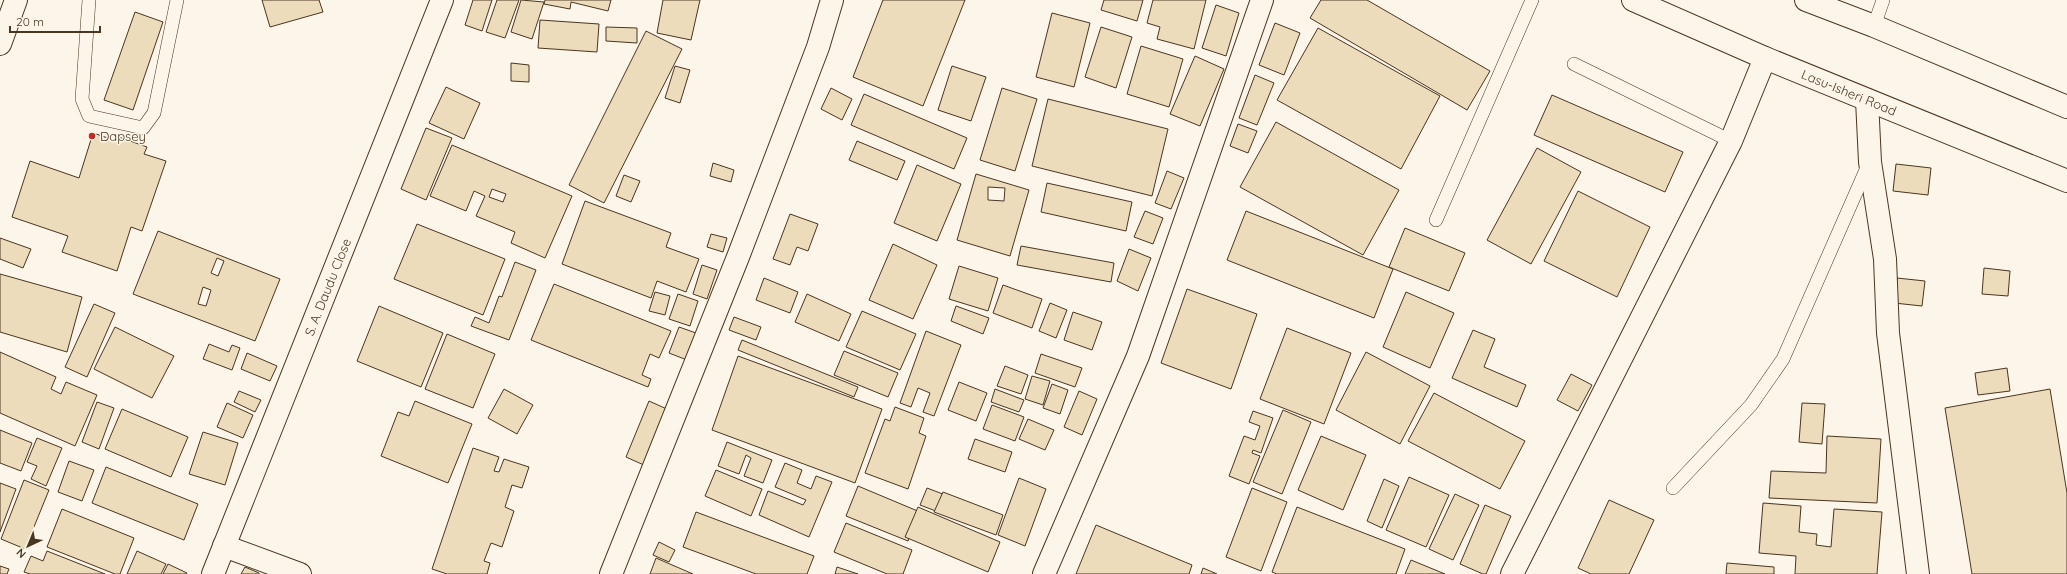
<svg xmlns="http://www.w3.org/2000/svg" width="2067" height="574" viewBox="0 0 2067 574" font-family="Quicksand,sans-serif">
<rect width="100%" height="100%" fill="#fbf6e9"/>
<g fill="#ecdcbc" stroke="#4a3520" fill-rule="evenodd">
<path d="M262,0h57l4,12 -53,15z"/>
<path d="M473,0h19l-10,31 -17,-6z"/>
<path d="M497,0h22l-14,38 -19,-6z"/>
<path d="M521,0l23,2 -12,37 -21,-7z"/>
<path d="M545,0h66l-3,11 -37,-9 -1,7 -26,-5z"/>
<path d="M663,0h37l-9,40 -34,-7z"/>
<path d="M883,0h82l-42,106 -70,-29z"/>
<path d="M1104,0h39l-6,21 -36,-11z"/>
<path d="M1153,0h53l-12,49 -37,-10 3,-12 -13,-4z"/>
<path d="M1321,0h46l123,71 -23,39 -157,-92z"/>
<path d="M1216,5l23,8 -13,43 -24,-8z"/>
<path d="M135,12l28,10 -30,88 -29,-10z"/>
<path d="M1052,13l38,10 -16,64 -38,-10z"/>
<path d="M540,20l59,4 -2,28 -59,-4z"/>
<path d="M1275,23l25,10 -16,42 -25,-10z"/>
<path d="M606,27l31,1v15l-31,-2z"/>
<path d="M1101,27l31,10 -16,51 -31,-11z"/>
<path d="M1318,28l122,68 -39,73 -124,-69z"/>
<path d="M646,31l36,18 -78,154 -35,-18z"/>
<path d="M1141,46l42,13 -14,48 -42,-13z"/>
<path d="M1195,56l29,13 -24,57 -30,-12z"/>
<path d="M511,63l18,2v17l-18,-1z"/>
<path d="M675,66l15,4 -10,33 -15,-5z"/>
<path d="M952,66l34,11 -15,44 -33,-11z"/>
<path d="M1255,75l19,8 -17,42 -18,-7z"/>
<path d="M446,87l34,16 -16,36 -35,-16z"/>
<path d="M831,88l21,11 -10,21 -21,-11z"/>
<path d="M1002,88l35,11 -22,72 -35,-11z"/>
<path d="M864,94l103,44 -13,31 -103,-44z"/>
<path d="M1552,95l131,57 -18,40 -131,-57z"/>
<path d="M1048,99l120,30 -16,67 -120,-30z"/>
<path d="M1276,122l123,68 -36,65 -123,-68z"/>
<path d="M1238,124l19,7 -9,22 -18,-7z"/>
<path d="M426,128l26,10 -26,62 -25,-11z"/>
<path d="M93,133l21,7 2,-4 31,11 -3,7 22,7 -24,70 -11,-4 -14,44 -55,-19 6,-16 -56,-19 18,-56 49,17z"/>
<path d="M857,141l48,20 -8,19 -48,-20z"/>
<path d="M452,145l120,51 -27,62 -34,-15 4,-11 -39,-16 9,-20 -11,-5 -8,20 -36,-15zM492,189l14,5 -3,8 -14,-5z"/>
<path d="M1537,148l44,24 -50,92 -44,-24z"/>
<path d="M713,163l21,7 -3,12 -21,-6z"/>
<path d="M1896,164l35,4 -3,27 -35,-4z"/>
<path d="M917,165l44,19 -24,57 -43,-18z"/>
<path d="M1167,171l17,7 -13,31 -16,-6z"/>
<path d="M976,174l53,16 -19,66 -53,-16zM988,187l17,1 -1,13 -16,-1z"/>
<path d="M624,175l16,6 -9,21 -15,-6z"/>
<path d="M1047,183l85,19 -6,29 -85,-19z"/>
<path d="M1578,191l72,36 -33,70 -73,-36z"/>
<path d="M585,201l86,32 -5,14 33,12 -13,33 -29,-11 -6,17 -89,-34z"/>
<path d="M1145,211l18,7 -10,26 -19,-7z"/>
<path d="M1246,211l147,58 -19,49 -147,-58z"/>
<path d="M790,214l28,10 -10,27 -11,-4 -7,18 -17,-6z"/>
<path d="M417,224l88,35 -22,56 -89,-36z"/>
<path d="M1405,228l60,25 -16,38 -60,-24z"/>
<path d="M158,231l122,48 -25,62 -122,-47zM217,258l7,3 -6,15 -7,-3zM203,287l8,3 -5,16 -8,-2z"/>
<path d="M711,234l16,4 -4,14 -16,-5z"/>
<path d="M0,238l31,11 -8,19 -23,-9z"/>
<path d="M893,244l44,21 -24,54 -44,-19z"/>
<path d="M1021,246l93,17 -3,19 -94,-17z"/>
<path d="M1129,249l22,9 -13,33 -21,-10z"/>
<path d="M515,262l21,8 -27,70 -38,-14 4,-9 14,6 10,-27 3,1z"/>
<path d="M702,265l15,5 -10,29 -14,-5z"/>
<path d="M959,266l39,12 -10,33 -39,-12z"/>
<path d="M1984,268l26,3 -2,25 -26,-2z"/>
<path d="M0,274l82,23 -15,55 -67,-20z"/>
<path d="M764,278l34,14 -8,21 -34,-13z"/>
<path d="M1897,278l28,3 -3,25 -28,-3z"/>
<path d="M554,284l117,47 -12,27 -9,-4 -8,21 9,4 -3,8 -117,-47z"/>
<path d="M1003,285l39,14 -10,29 -39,-15z"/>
<path d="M1187,289l70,25 -26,75 -70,-26z"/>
<path d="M655,292l15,4 -5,19 -16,-4z"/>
<path d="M1406,292l48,21 -24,55 -47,-21z"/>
<path d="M678,294l20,7 -8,25 -21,-7z"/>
<path d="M807,294l44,20 -12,27 -44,-19z"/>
<path d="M1050,303l17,7 -11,28 -17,-7z"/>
<path d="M94,304l21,9 -28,64 -22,-10z"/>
<path d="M379,306l64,27 -22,54 -64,-26z"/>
<path d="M956,306l33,12 -6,16 -32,-13z"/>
<path d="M862,311l54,23 -16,36 -54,-23z"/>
<path d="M1073,312l29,10 -10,28 -28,-10z"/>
<path d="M734,317l27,10 -5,13 -27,-10z"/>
<path d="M115,327l59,29 -22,42 -58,-29z"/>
<path d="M679,327l17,6 -9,27 -18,-7z"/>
<path d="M1287,328l64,25 -27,71 -64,-25z"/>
<path d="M1473,330l22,9 -11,28 42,18 -9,22 -65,-29z"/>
<path d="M926,331l35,14 -27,71 -11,-4 7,-19 -12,-5 -7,19 -11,-4z"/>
<path d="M447,334l48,20 -22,54 -48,-19z"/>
<path d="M742,340l116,47 -4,10 -116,-47z"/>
<path d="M209,344l20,8 3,-7 8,3 -8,22 -29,-11z"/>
<path d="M844,351l54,22 -10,24 -54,-22z"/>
<path d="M0,352l56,25 -5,12 10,5 5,-12 31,13 -22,51 -75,-33z"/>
<path d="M1366,352l64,34 -30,58 -64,-34z"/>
<path d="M247,353l30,13 -7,15 -29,-12z"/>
<path d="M1041,354l41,14 -7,19 -40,-14z"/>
<path d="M738,356l144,53 -27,74 -143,-53z"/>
<path d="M1005,366l23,9 -7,19 -24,-8z"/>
<path d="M2007,368l3,23 -32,4 -3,-22z"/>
<path d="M1571,374l21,11 -14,26 -21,-11z"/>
<path d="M1032,376l18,5 -7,24 -18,-6z"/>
<path d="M959,382l28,11 -11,28 -28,-11z"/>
<path d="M1052,384l16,6 -8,24 -17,-6z"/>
<path d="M504,389l29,16 -16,29 -29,-16z"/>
<path d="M995,389l29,11 -5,12 -28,-10z"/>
<path d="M2050,389l17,104v81h-95l-27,-166z"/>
<path d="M239,391l22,9 -6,12 -21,-10z"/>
<path d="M1079,391l18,8 -15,36 -18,-8z"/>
<path d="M1434,393l91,48 -25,48 -92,-48z"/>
<path d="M415,401l57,23 -24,59 -67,-27 17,-44 11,4z"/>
<path d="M649,401l20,9 -23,56 -20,-9z"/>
<path d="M97,402l17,6 -15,41 -17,-7z"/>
<path d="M227,403l26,12 -10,23 -26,-11z"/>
<path d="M1802,403l23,1 -3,40 -23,-2z"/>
<path d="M992,405l32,12 -9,24 -32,-12z"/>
<path d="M895,407l29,11 -5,15 7,3 -18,53 -43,-16 20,-54 5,2z"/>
<path d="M122,409l66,28 -17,40 -66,-28z"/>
<path d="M1283,410l28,12 -29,72 -29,-12z"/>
<path d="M1253,411l20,7 -12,35 -8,-3 -1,3 8,3 -11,28 -20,-8 15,-40 11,4 5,-14 -11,-4z"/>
<path d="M1028,419l26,11 -9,20 -26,-11z"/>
<path d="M0,430l32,13 -11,28 -21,-8z"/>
<path d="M203,432l35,11 -13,42 -36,-11z"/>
<path d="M1321,436l45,19 -23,55 -45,-20z"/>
<path d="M1827,436l54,3 -4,64 -108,-5 2,-27 55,2z"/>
<path d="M37,438l25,10 -16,38 -15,-7 6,-13 -10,-4z"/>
<path d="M975,439l37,13 -7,20 -37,-13z"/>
<path d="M727,442l45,18 -9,23 -19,-7 7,-18 -5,-3 -7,19 -21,-8z"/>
<path d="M473,448l26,9 -5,14 5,1 5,-13 25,8 -7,21 -10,-3 -7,22 9,4 -12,36 -11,-4 -7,18 6,2 -3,11h-40l-15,-5z"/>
<path d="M69,461l25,9 -12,31 -24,-9z"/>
<path d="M785,463l17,7 -5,13 14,6 5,-13 16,6 -23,55 -50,-22 9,-24 35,14 3,-5 -31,-13z"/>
<path d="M106,467l92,37 -14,36 -92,-37z"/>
<path d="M716,470l46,19 -11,27 -46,-20z"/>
<path d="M1409,477l40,18 -23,52 -40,-17z"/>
<path d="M1019,478l27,11 -21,57 -27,-11z"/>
<path d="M1384,479l15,7 -17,42 -15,-7z"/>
<path d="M24,480l25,10 -24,59 -24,-10z"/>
<path d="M0,483l16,6 -16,43z"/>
<path d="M858,486l62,26 -12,29 -62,-25z"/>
<path d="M927,488l21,8 -7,17 -21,-8z"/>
<path d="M1252,488l35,14 -26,69 -35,-14z"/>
<path d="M943,492l60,23 -7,20 -62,-23z"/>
<path d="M1455,494l24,11 -26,55 -24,-11z"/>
<path d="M1609,500l45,20 -25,54h-38l-13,-6z"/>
<path d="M1763,503l38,3 -2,26 18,2 -1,11 15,2 3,-38 48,3 -5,62h-82l1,-18 -37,-3z"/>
<path d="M1485,505l26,11 -25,58h-3l-23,-10z"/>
<path d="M918,507l82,35 -12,30 -83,-35z"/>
<path d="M1297,507l108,42 -9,25h-119l-5,-2z"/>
<path d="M62,509l72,29 -14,36h-5l-68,-27z"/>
<path d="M696,512l118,44 -7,18h-51l-73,-27z"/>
<path d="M846,523l66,27 -9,24h-16l-53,-22z"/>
<path d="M1096,525l96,40 -3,9h-113z"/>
<path d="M659,542l16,8 -6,12 -16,-7z"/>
<path d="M47,551l58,23h-75l-6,-2 7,-16 12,5z"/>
<path d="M137,551l29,13 -5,10h-34z"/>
<path d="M656,558l37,16h-43z"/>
<path d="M1411,560l34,14h-40z"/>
<path d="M1727,563l47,4v7h-48z"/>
<path d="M168,564l19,9 -1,1h-23z"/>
<path d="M0,566l9,3 -2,5h-7z"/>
<path d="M245,567l14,6v1h-18z"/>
<path d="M837,567l21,7h-23z"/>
<path d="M1203,568l14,6h-16z"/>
</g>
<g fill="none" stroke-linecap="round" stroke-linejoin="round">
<g stroke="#4a3520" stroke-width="14">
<g id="service">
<path d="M89,0l-7,99 7,17 54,12 11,-15 23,-113"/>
<path d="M1874,26l9,-26"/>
<path d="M1574,64l157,77"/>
<path d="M1436,220l96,-220"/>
<path d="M1673,488l78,-83 32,-46 86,-196"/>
</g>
</g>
<g stroke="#4a3520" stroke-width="24">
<g id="minor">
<path d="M0,44l16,-44"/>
<path d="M1867,100l3,62 15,97 3,74 30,241"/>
<path d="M224,546l76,28"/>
<path id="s1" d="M213,574l229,-574"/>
<path d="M611,574l127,-317 80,-210 14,-47"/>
<path d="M1044,574l94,-218 124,-356"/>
<path d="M1512,574l219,-433 34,-83"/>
</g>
</g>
<g stroke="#4a3520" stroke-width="24">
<g id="primary">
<path id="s2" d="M1633,0l132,58 302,123"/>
<path d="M1806,0l68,26 193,81"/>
</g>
</g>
<use href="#service" stroke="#fbf6e9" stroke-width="13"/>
<use href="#minor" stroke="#fbf6e9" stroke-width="22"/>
<use href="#primary" stroke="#fbf6e9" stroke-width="22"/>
</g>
<circle fill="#c62828" stroke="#fbf6e9" stroke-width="1.5" cx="92" cy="136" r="4"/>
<g text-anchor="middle" stroke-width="3" stroke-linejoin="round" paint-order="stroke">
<g font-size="13" fill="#4a3520" stroke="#fbf6e9">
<text dy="5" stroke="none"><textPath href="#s2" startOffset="235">Lasu-Isheri Road</textPath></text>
<text dy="5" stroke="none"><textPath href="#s1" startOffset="309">S. A. Daudu Close</textPath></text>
</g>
<g font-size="13" fill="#4a3520" stroke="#fbf6e9" text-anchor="start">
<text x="100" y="141">Dapsey</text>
</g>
</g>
<g transform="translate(28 546) rotate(224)" stroke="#fbf6e9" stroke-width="3" paint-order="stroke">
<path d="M0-3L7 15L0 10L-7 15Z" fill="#4a3520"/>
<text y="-6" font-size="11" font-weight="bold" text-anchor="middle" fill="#4a3520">N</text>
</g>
<path d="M10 26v6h90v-6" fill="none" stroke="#4a3520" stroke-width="2"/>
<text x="16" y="26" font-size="12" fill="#4a3520" stroke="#fbf6e9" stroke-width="3" paint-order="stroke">20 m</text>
</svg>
